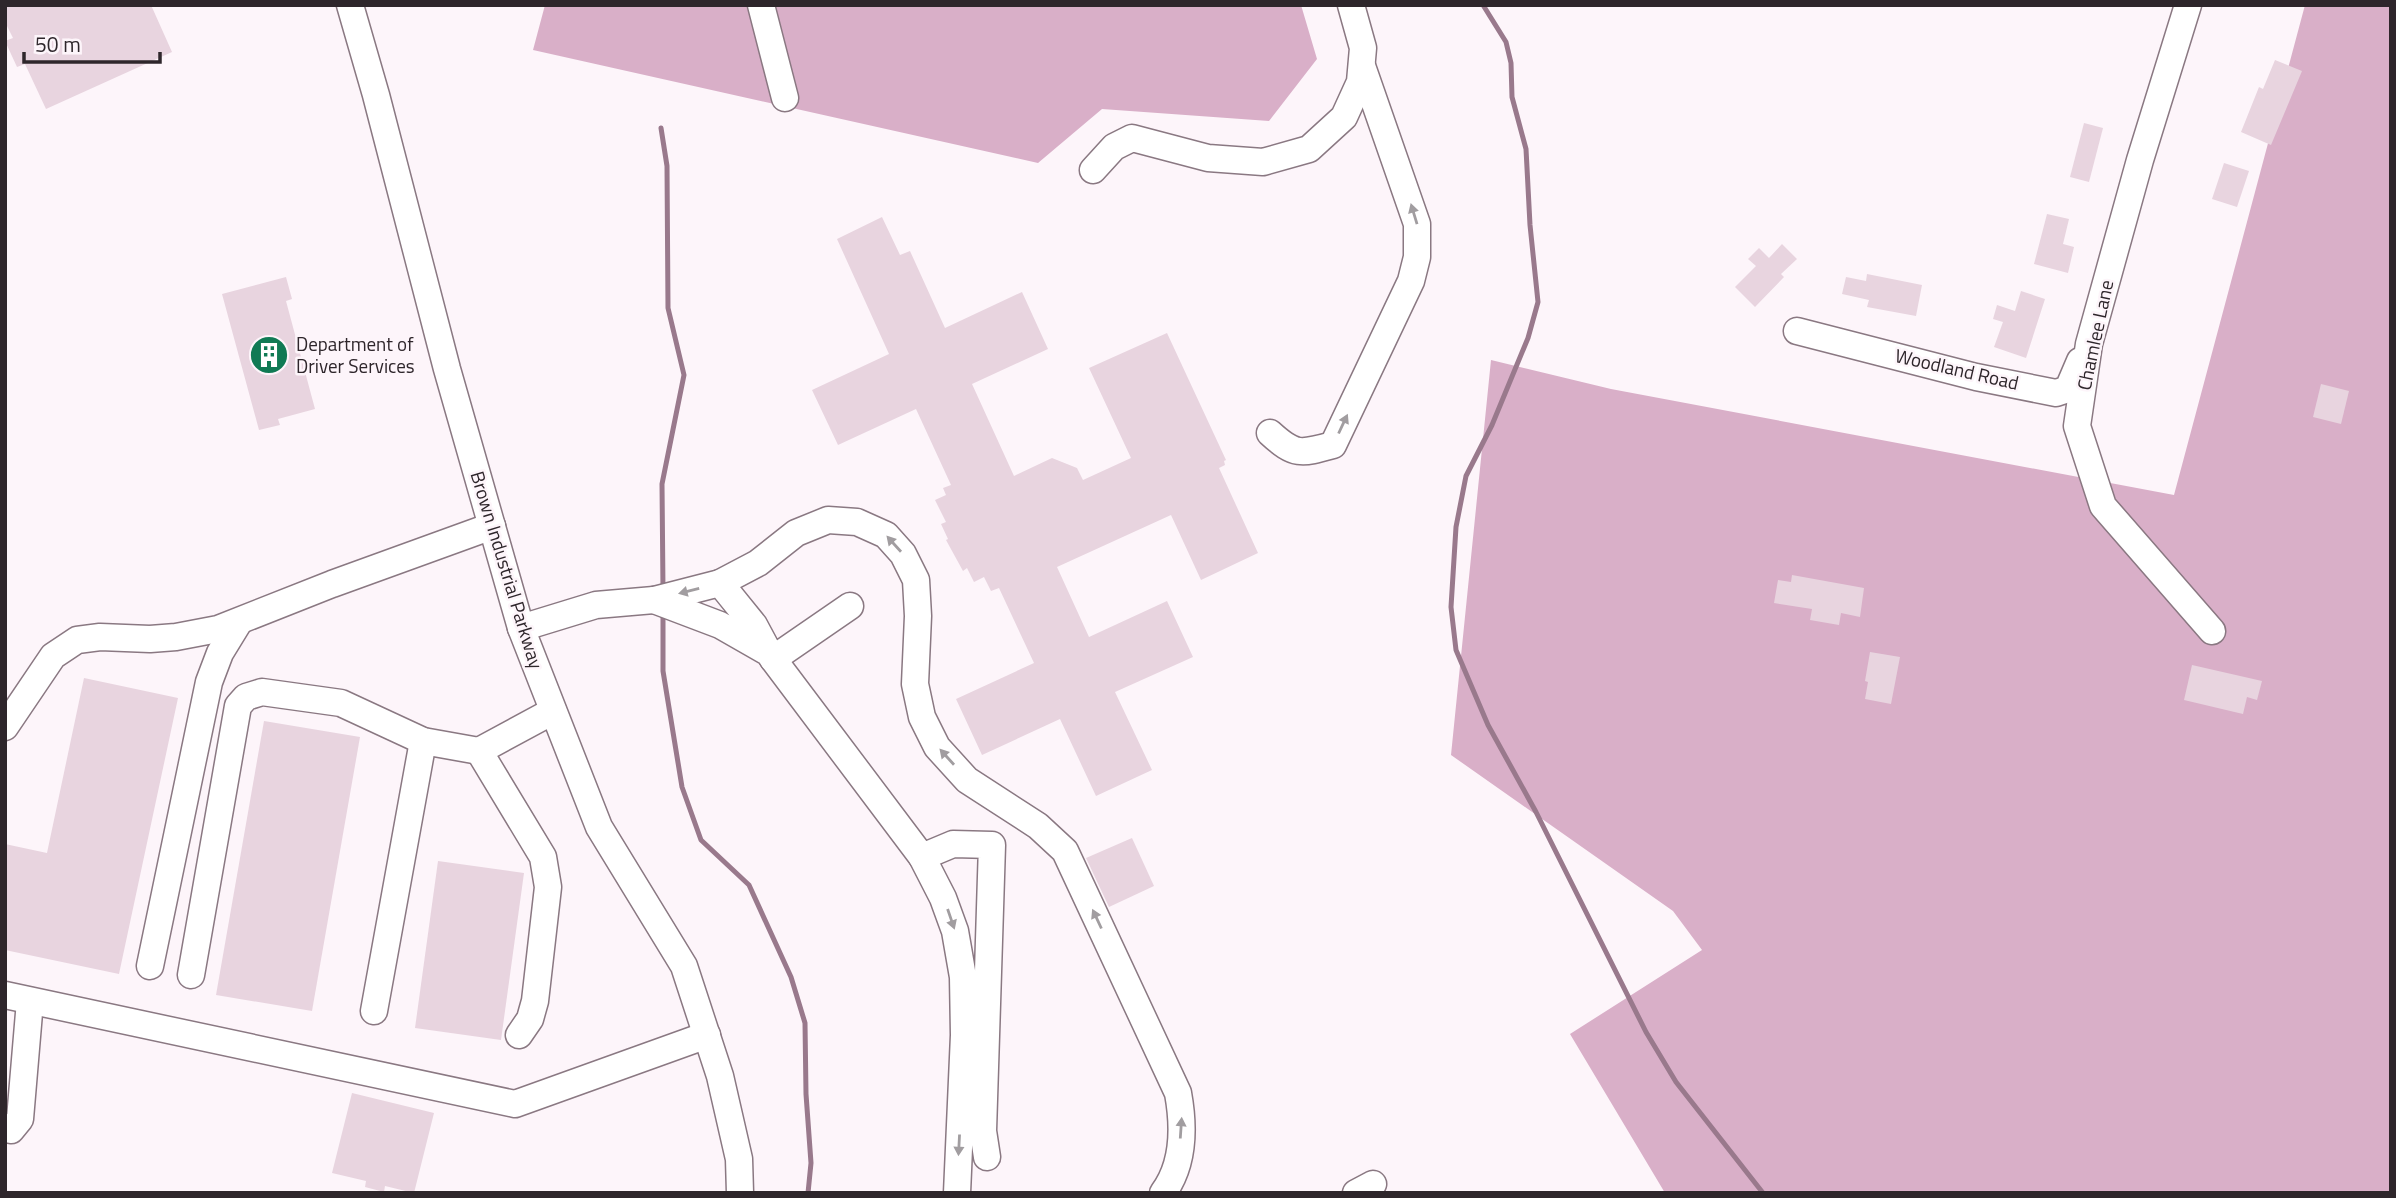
<svg xmlns="http://www.w3.org/2000/svg" width="2396" height="1198" viewBox="0 0 2396 1198" font-family="'Titillium Web',sans-serif">
<rect width="100%" height="100%" fill="#fdf5fa"/>
<g fill="#d9afc8">
<path d="M545,5h756l16,54 -48,62 -167,-12 -64,54 -505,-113z"/>
<path d="M2305,5h86v1188h-726l-95,-159 132,-84 -29,-39 -222,-156 40,-395 120,29 563,106z"/>
</g>
<g fill="none" stroke-linecap="round" stroke-linejoin="round">
<g stroke="#99798c" stroke-width="5">
<path d="M1483,5l23,37 5,21 1,34 14,52 4,76 8,77 -10,36 -36,87 -26,51 -10,51 -5,80 5,43 32,75 48,87 110,220 30,50 87,111"/>
<path d="M661,128l6,38 1,142 16,67 -22,109 1,105"/>
<path d="M663,613v58l19,116 19,53 48,45 42,92 14,46 1,71 5,69 -3,30"/>
</g>
</g>
<g fill="#e8d4df">
<path d="M5,5h146l21,47 -126,57 -21,-45 -8,3 -12,-26 8,-3 -8,-16z"/>
<path d="M2275,60l27,11 -31,74 -30,-13 18,-45 4,2z"/>
<path d="M2084,123l19,5 -14,54 -19,-5z"/>
<path d="M2224,163l25,8 -12,36 -25,-8z"/>
<path d="M2047,214l22,5 -6,25 11,3 -6,26 -34,-9z"/>
<path d="M882,217l18,38 10,-4 35,77 77,-36 26,57 -76,35 42,92 38,-18 25,10 6,12 48,-22 -42,-90 78,-35 59,127 -2,1 1,4 -6,3 39,85 -57,27 -30,-65 -114,52 32,70 78,-36 26,56 -78,35 37,78 -56,26 -36,-77 -78,36 -26,-56 78,-36 -35,-75 -8,3 -7,-14 -10,5 -7,-14 -4,3 -17,-31 2,-1 -7,-15 5,-2 -11,-22 11,-5 -3,-7 8,-3 -35,-76 -78,36 -26,-55 77,-36 -52,-115z"/>
<path d="M1782,244l15,15 -16,15 3,3 -29,30 -20,-20 21,-21 -8,-7 11,-11 10,10z"/>
<path d="M1867,274l55,11 -6,31 -49,-9 2,-7 -27,-6 4,-17 20,4z"/>
<path d="M286,277l6,22 -6,2 29,108 -37,10 2,6 -21,5 -37,-136z"/>
<path d="M2021,291l24,8 -19,59 -32,-11 9,-25 -10,-3 4,-14 18,6z"/>
<path d="M2321,384l28,7 -8,33 -28,-7z"/>
<path d="M1792,575l72,13 -4,29 -19,-4 -2,12 -29,-5 2,-11 -38,-6 4,-23 13,2z"/>
<path d="M1870,652l30,5 -9,47 -26,-5 3,-17 -3,-1z"/>
<path d="M2192,665l70,16 -5,19 -10,-3 -4,17 -59,-14z"/>
<path d="M84,678l94,20 -59,276 -114,-24v-106l42,9z"/>
<path d="M264,721l96,16 -48,274 -96,-16z"/>
<path d="M1132,838l22,48 -45,21 -23,-49z"/>
<path d="M438,861l86,12 -23,167 -86,-12z"/>
<path d="M352,1093l82,20 -20,80 -29,-7 -1,6 -19,-5 1,-6 -34,-8z"/>
</g>
<g fill="none" stroke-linecap="round" stroke-linejoin="round">
<g stroke="#8a7882" stroke-width="29">
<g id="minor">
<path d="M350,5l26,90 71,274 74,259 78,199 85,139 36,110 19,83 1,34"/>
<path d="M761,5l24,93"/>
<path d="M2188,5l-48,155 -51,184 -12,82 26,80 109,125"/>
<path d="M1093,170l21,-23 18,-9 76,20 55,4 46,-13 35,-32 16,-35 3,-34 -12,-43"/>
<path d="M1797,331l179,46 80,16 12,-4 12,-28"/>
<path d="M1270,433c25,23 31,21 63,12l78,-164 6,-24v-33l-55,-158"/>
<path d="M720,583l38,-20 38,-30 32,-13 29,2 29,13 17,19 13,26 2,36 -3,68 7,33 15,30 30,33 71,46 27,25 113,242c6,33 6,72 -15,100"/>
<path d="M521,628l75,-23 58,-5"/>
<path d="M769,653l-15,-28 -34,-42 -66,17 66,25 49,28 4,6 77,-53"/>
<path d="M773,659l149,198 31,-13 39,1 -9,286 4,26"/>
<path d="M5,727l48,-71 24,-16 23,-3 50,2 26,-2 42,-8 114,-45 160,-58"/>
<path d="M922,857l21,41 12,33 8,46 1,58 -7,158"/>
<path d="M150,966l59,-284 11,-29 19,-31"/>
<path d="M191,975l47,-269 8,-9 16,-5 79,11 82,38 56,10"/>
<path d="M5,995l510,109 192,-69"/>
<path d="M374,1011l49,-270"/>
<path d="M519,1035l11,-16 5,-18 13,-114 -5,-30 -64,-106 74,-40"/>
<path d="M5,1129l6,1 9,-11 10,-118"/>
<path d="M1356,1193l17,-9"/>
</g>
</g>
<use href="#minor" stroke="#fff" stroke-width="26"/>
</g>
<defs><path id="oneway-solid" d="M-6-.8H1V-3.2L6.5 0L1 3.2V.8H-6Z" transform="scale(1.75)"/></defs>
<g fill="#a19da0">
<use href="#oneway-solid" transform="translate(1414 214) rotate(-107)"/>
<use href="#oneway-solid" transform="translate(1343 424) rotate(-65)"/>
<use href="#oneway-solid" transform="translate(894 544) rotate(-132)"/>
<use href="#oneway-solid" transform="translate(689 591) rotate(166)"/>
<use href="#oneway-solid" transform="translate(947 757) rotate(-132)"/>
<use href="#oneway-solid" transform="translate(951 919) rotate(71)"/>
<use href="#oneway-solid" transform="translate(1097 919) rotate(-115)"/>
<use href="#oneway-solid" transform="translate(1181 1128) rotate(-86)"/>
<use href="#oneway-solid" transform="translate(959 1145) rotate(93)"/>
</g>
<defs>
<g id="building-disc" transform="scale(2.0125)"><circle r="9.5" fill="#107a54" stroke="#fdf5fa"/><path d="M-4-6H4V6H1V3H-1V6H-4ZM-2.5-4.3h1.7v1.8h-1.7ZM.8-4.3h1.7v1.8H.8ZM-2.5-1h1.7V.8h-1.7ZM.8-1h1.7V.8H.8Z" fill="#fff"/></g>
</defs>
<g fill-rule="evenodd">
<use href="#building-disc" x="269" y="355"/>
</g>
<g text-anchor="middle" stroke-width="5" stroke-linejoin="round" paint-order="stroke">
<g font-size="19" fill="#2e262b" stroke="#fdf5fa">
<text transform="translate(2095 335) rotate(-78)" y="7">Chamlee Lane</text>
<text transform="translate(1957 369) rotate(13)" y="7">Woodland Road</text>
<text transform="translate(507 570) rotate(73)" y="7">Brown Industrial Parkway</text>
</g>
<g font-size="19" fill="#2e262b" stroke="#fdf5fa" text-anchor="start">
<text x="296" y="351">Department of<tspan x="296" dy="22">Driver Services</tspan></text>
</g>
</g>
<rect width="2396" height="1198" fill="none" stroke="#2e262b" stroke-width="14"/>
<path d="M24 52v10h136v-10" fill="none" stroke="#2e262b" stroke-width="3.5"/>
<text x="35" y="52" font-size="21" fill="#2e262b" stroke="#fdf5fa" stroke-width="5" paint-order="stroke">50 m</text>
</svg>
